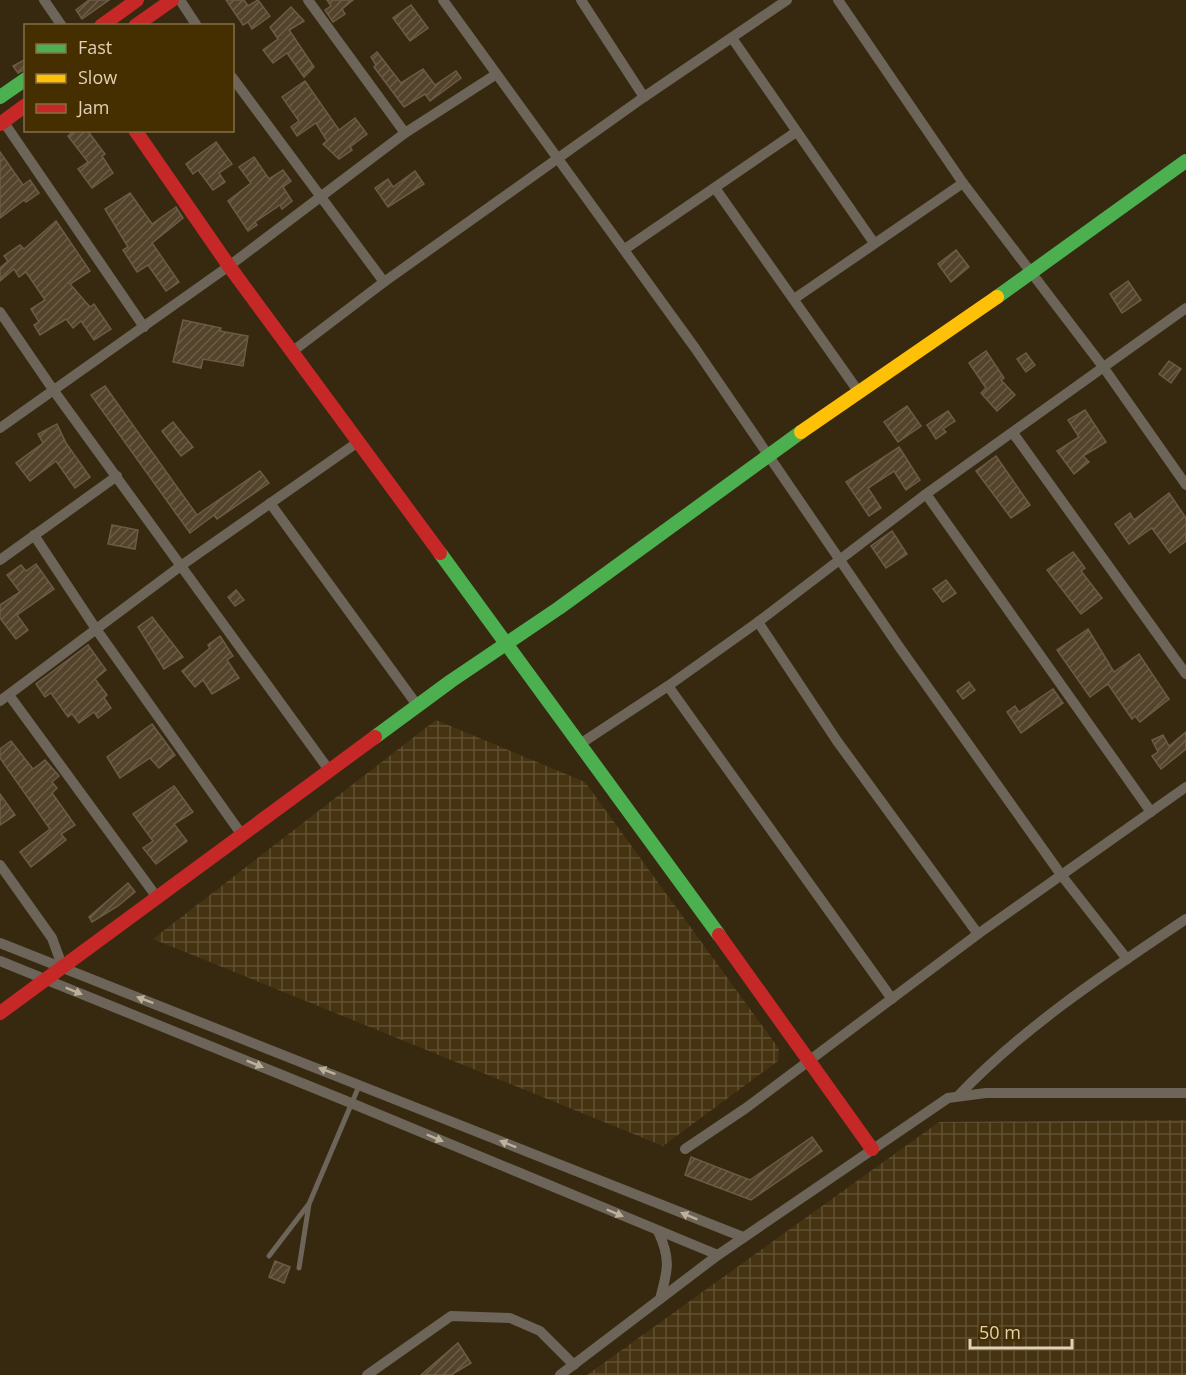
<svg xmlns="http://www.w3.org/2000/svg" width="1186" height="1375" viewBox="0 0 1186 1375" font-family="'Open Sans',sans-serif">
<defs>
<pattern id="industrial-grid" width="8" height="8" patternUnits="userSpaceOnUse" patternTransform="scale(1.5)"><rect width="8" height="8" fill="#463312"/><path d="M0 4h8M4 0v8" fill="none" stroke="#605032"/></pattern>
<pattern id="building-hatch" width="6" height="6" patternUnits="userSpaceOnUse" patternTransform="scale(1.5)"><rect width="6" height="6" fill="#54432b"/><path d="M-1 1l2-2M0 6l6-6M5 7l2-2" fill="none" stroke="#6c5d48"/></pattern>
</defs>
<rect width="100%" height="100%" fill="#36290f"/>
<g fill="url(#industrial-grid)">
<path d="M436,720l149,62 194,267 -1,12 -115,85 -510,-207z"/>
<path d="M1186,1120v255h-599l352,-253z"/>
</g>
<g fill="url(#building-hatch)" stroke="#6b5b48" stroke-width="1.5">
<path d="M89,0h20l-27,19 -6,-9z"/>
<path d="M226,0h18l4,6 10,-6 12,16 -18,13 -4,-7 -5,3z"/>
<path d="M327,0h26l-11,9 3,5 -12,8 -8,-12 6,-4z"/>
<path d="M411,5l17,23 -18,13 -17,-23z"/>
<path d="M291,7l13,14 -15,9 25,37 -10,10 -17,-24 -14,10 -10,-13 15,-11 -8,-12z"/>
<path d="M377,52l24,31 22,-14 12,16 21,-14 5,7 -31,23 -5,-7 -21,13 -30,-40 2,-2 -5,-8z"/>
<path d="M26,59v10l-8,4 -5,-7z"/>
<path d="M305,81l34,49 16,-12 12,16 -17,13 2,3 -13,9 -16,-15 4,-3 -11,-18 -19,13 -6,-9 8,-6 -17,-24z"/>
<path d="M74,130h13l18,24 -3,2 11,17 -21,15 -14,-19 10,-7 -20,-26z"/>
<path d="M216,142l16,22 -13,9 6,9 -12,8 -15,-20 -5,4 -7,-10z"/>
<path d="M0,152l23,33 7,-5 9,13 -13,9 -2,-2 -24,18z"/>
<path d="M254,157l15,22 14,-9 8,11 -8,6 9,14 -10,8 -2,-4 -25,17 2,3 -9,6 -20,-30 23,-18 -12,-16z"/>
<path d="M415,171l9,13 -36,23 -13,-19 13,-9 5,8z"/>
<path d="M130,193l22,31 24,-17 7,11 -31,25 27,39 -13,9 -18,-26 -11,7 -14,-22 5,-3 -23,-38z"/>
<path d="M56,221l34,50 -20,13 20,23 4,-3 17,25 -17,11 -13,-19 -8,7 -7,-9 -26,16 -6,-10 5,-3 -8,-13 14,-9 -19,-28 -7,5 -5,-8 -14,12v-13l8,-7 -4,-5 16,-11 4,4z"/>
<path d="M956,250l13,17 -18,15 -13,-18z"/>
<path d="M1128,281l13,19 -19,13 -12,-19z"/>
<path d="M183,320l38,8 -1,3 28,5 -5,30 -40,-7 -2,9 -28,-6z"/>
<path d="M986,351l18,27 -3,2 14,15 -18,16 -16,-18 5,-5 -17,-25z"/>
<path d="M1026,353l9,12 -9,7 -9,-13z"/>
<path d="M1169,361l12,8 -10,14 -12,-9z"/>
<path d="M105,386l92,129 63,-44 9,12 -52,36 -3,-4 -24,18 -99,-138z"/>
<path d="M907,406l14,20 -23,16 -14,-20z"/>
<path d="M1085,410l21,32 -23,14 6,6 -15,12 -17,-23 22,-14 -11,-17z"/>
<path d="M948,411l7,10 -12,8 3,3 -10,7 -9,-14z"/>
<path d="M173,422l20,25 -12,9 -19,-25z"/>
<path d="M57,424l9,19 24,34 -15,11 -19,-27 -26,20 -14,-18 27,-20 -5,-9z"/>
<path d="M899,447l21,33 -14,10 -12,-19 -26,17 13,20 -12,8 -23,-34z"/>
<path d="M996,456l34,49 -19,13 -35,-47z"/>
<path d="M1169,493l17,25v23l-16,12 -18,-25 -23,16 -14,-20 15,-11 4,7z"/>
<path d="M112,525l26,5 -3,19 -27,-5z"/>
<path d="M892,531l15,23 -21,14 -15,-22z"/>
<path d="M1073,552l12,16 -4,3 21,27 -21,16 -34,-44z"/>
<path d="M36,564l18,25 -37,26 11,15 -12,9 -16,-21v-13l20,-13 -13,-17 14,-10 5,6z"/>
<path d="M946,580l10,13 -13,9 -10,-13z"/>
<path d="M236,590l8,10 -9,6 -7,-9z"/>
<path d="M152,617l31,40 -19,12 -26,-42z"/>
<path d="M1088,629l26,43 25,-18 30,45 -29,23 -5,-6 -3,3 -24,-35 -18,13 -33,-47z"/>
<path d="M220,636l13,20 -6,4 12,18 -27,16 -9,-14 -8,7 -13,-16 28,-23 -2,-3z"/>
<path d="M88,645l18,25 -11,9 12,16 -3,3 7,10 -13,10 -4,-6 -15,11 -7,-9 -4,3 -17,-24 -6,4 -9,-13z"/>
<path d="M969,682l6,8 -12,9 -6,-8z"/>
<path d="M1053,689l10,14 -42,30 -14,-21 8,-6 4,6z"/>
<path d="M152,724l23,31 -16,13 -9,-10 -30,20 -13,-21z"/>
<path d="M1186,732v17l-25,20 -9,-13 6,-4 -6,-12 11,-5 6,11z"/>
<path d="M11,741l22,28 12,-9 14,16 -7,6 5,6 -5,5 23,32 -14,9 5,6 -35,27 -11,-15 30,-23 -50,-71v-9z"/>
<path d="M174,786l19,26 -19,12 13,17 -31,23 -13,-16 10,-7 -20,-27z"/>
<path d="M0,794l15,21 -15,10z"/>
<path d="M128,883l7,9 -17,14 -26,16 -3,-5z"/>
<path d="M812,1137l10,14 -71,49 -66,-25 6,-18 59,23z"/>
<path d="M275,1261l15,6 -6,16 -15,-6z"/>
<path d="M458,1343l13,20 -20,12h-30z"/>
</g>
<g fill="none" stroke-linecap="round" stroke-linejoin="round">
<g stroke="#6d6559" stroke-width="5">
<path d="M269,1256l39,-51"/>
<path d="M299,1268l10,-64 50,-118"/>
</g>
<g stroke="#6d6559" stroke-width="10">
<path d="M44,0l18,26"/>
<path d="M180,0l17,26"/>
<path d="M308,0l97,133"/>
<path d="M443,0l252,348 205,300 162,228 65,83"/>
<path d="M581,0l63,97"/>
<path d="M838,0l125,183 141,185 82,117"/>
<path d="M732,38l142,205"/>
<path d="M232,77l152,205"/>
<path d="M3,121l141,206"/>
<path d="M715,188l143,203"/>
<path d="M625,249l171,-117"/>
<path d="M794,299l169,-116"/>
<path d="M0,312l54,79 275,379"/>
<path d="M293,351l91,-69 260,-185 143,-97"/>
<path d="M0,428l229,-162 176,-133 90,-58"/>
<path d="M1013,433l173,241"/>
<path d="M926,494l225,318"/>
<path d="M270,503l147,202"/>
<path d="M34,535l62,94 146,206"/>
<path d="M0,560l117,-84"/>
<path d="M758,622l79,119 141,193"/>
<path d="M668,686l224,313"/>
<path d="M9,695l147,201"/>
<path d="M0,701l182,-136 176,-123"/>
<path d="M580,744l88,-58 90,-64 168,-128 260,-186"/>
<path d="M0,865l52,73 11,30"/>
<path d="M0,943l743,294"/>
<path d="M0,961l351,142 367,152"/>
<path d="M959,1095c66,-69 148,-123 227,-176"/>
<path d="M685,1149l61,-41 232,-174 208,-147"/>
<path d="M658,1231c13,28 10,39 2,68"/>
<path d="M367,1375l84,-59 59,2 30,13 34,34"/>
<path d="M560,1375l158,-120 230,-157 38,-5h200"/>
</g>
<g stroke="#4caf50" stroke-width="14">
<path d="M0,97l26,-18"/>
<path d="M997,297l189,-136"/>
<path d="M440,553l279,382"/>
<path d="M375,737l76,-56 108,-73 242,-176"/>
</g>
<path stroke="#ffc107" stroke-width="14" d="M801,432l196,-135"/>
<g stroke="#c62828" stroke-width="14">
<path d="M101,26l36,-26"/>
<path d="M135,26l37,-26"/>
<path d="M0,124l26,-19"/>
<path d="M135,130l94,136 211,287"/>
<path d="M719,935l153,214"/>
<path d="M0,1013l375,-276"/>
</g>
</g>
<defs><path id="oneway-solid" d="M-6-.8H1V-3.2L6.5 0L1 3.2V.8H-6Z" transform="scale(1.5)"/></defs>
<g fill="#bfb199">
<use href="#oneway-solid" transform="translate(74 991) rotate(22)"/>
<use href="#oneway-solid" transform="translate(145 1000) rotate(-159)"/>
<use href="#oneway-solid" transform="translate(255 1064) rotate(22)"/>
<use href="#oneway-solid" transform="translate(327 1071) rotate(-159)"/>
<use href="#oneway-solid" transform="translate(435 1138) rotate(23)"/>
<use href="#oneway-solid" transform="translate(508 1144) rotate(-158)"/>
<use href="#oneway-solid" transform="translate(615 1213) rotate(23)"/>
<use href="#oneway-solid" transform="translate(689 1216) rotate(-158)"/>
</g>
<rect x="24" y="24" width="210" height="108" fill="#452e00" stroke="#846f48" stroke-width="1.5"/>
<rect x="36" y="44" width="30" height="9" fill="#4caf50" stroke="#846f48" stroke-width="1.5"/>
<text x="78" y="54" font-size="18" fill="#e2d1b5">Fast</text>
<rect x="36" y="74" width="30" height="9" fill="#ffc107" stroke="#846f48" stroke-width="1.5"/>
<text x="78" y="84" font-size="18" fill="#e2d1b5">Slow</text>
<rect x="36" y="104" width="30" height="9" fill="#c62828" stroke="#846f48" stroke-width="1.5"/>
<text x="78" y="114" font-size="18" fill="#e2d1b5">Jam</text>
<path d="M970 1339v9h102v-9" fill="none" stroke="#e2d1b5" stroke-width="3"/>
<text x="979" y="1339" font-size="18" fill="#e2d1b5" stroke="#452e00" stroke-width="4.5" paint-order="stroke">50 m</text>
</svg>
